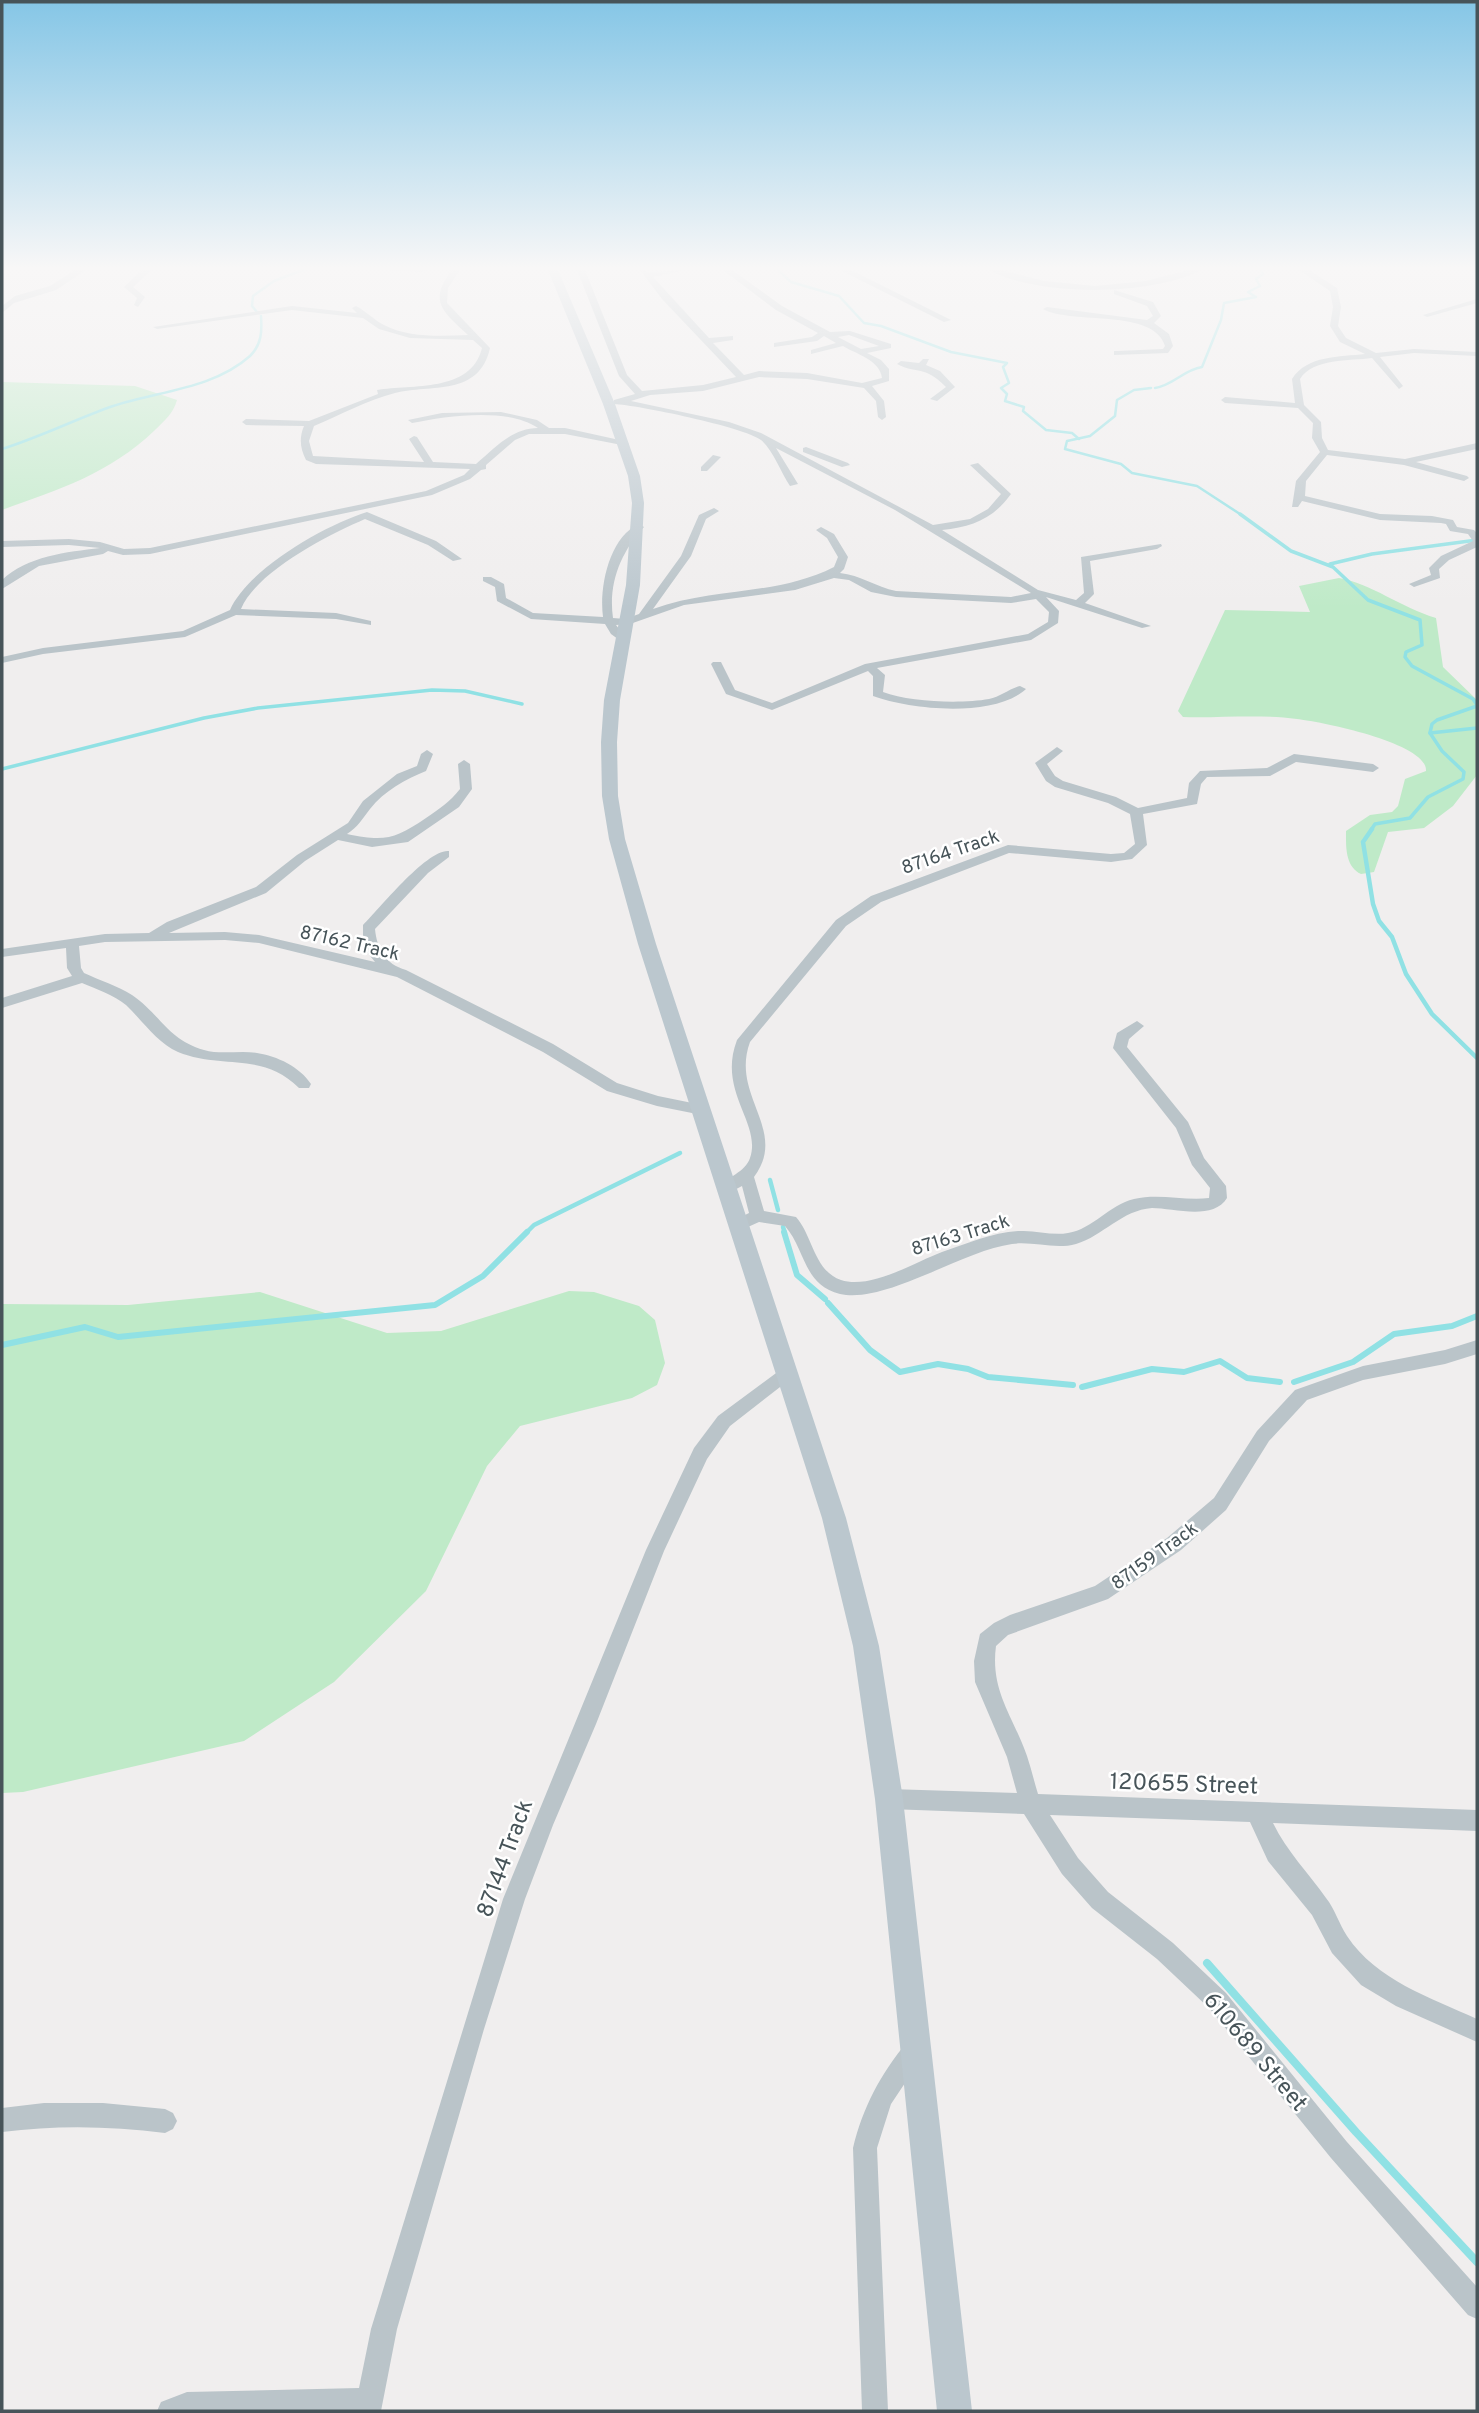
<svg xmlns="http://www.w3.org/2000/svg" width="1479" height="2413" viewBox="0 0 1479 2413" font-family="Overpass,sans-serif">
<rect width="100%" height="100%" fill="#f0eeee"/>
<g fill="#bfeac8">
<path d="M2,382l133,4 42,14c-4,14 -12,20 -22,30 -46,44 -95,59 -153,80z"/>
<path d="M1339,578c31,5 63,30 97,40l7,49 34,33v75l-24,31 -29,22 -36,4 -14,40 -13,2c-16,-8 -15,-27 -15,-43l24,-16 22,-3 6,-6 7,-27 21,-8c2,-28 -104,-49 -129,-52 -36,-5 -76,-1 -114,-2l-5,-6 47,-101 85,2 -11,-26z"/>
<path d="M569,1291l25,1 45,14 16,14 10,43 -8,22 -25,13 -112,28 -33,40 -61,125 -92,91 -90,59 -221,51 -21,1v-489l126,1 132,-13 127,41 54,-2z"/>
</g>
<g fill="none" stroke-linecap="round" stroke-linejoin="round">
<g stroke="#90e1e4" stroke-width="2.5">
<path d="M778,270l13,12 48,14 25,27 17,3 70,26 56,11 -4,4 6,16 -8,5 6,6 -2,7 19,6 -1,4 23,19 26,3 7,6"/>
<path d="M257,312l-5,-6 1,-10 21,-15 29,-11"/>
<path d="M1151,388l-17,2 -17,10 -2,16 -25,20 -23,5 -2,8 56,15 11,9 65,13 46,30"/>
<path d="M1155,388c19,-3 28,-18 47,-21l19,-47 3,-17 32,-6 -8,-5 12,-6 -4,-7 7,-5 -2,-4"/>
<path d="M2,449c38,-12 74,-30 111,-43 45,-15 100,-17 137,-50 12,-12 12,-25 11,-40"/>
</g>
<g stroke="#90e1e4" stroke-width="3.5">
<path d="M1240,514l51,37 42,16 35,33 52,20 2,25 -16,7 -1,5 7,9 61,33 4,6"/>
<path d="M1330,564l42,-10 105,-14"/>
<path d="M1430,733l47,-5"/>
<path d="M2,769l202,-51 54,-10 174,-18 33,1 57,13"/>
<path d="M1371,830l4,-6 35,-6 18,-21 35,-18 1,-7 -22,-21 -12,-18 2,-9 5,-4 40,-14"/>
</g>
<g stroke="#90e1e4" stroke-width="4.5">
<path d="M1372,829l-9,13 10,62 6,17 13,16 14,37 26,40 45,44"/>
<path d="M770,1180l8,30"/>
<path d="M783,1227l2,6"/>
<path d="M526,1233l8,-8 146,-72"/>
</g>
<g stroke="#90e1e4" stroke-width="6">
<path d="M784,1232l13,43 28,24"/>
<path d="M828,1303l42,47 30,22 38,-8 30,5 20,8 85,8"/>
<path d="M2,1345l83,-18 33,10 317,-32 48,-29 44,-44"/>
<path d="M1294,1382l59,-20 41,-28 58,-8 25,-10"/>
<path d="M1082,1387l70,-18 32,3 36,-11 27,17 33,4"/>
</g>
<path stroke="#90e1e4" stroke-width="8" d="M1207,1963l149,169 121,130"/>
<g fill="#bac4c9" fill-rule="evenodd">
<path d="M75,270h11l-30,20 -42,13 -12,10v-7l13,-10 35,-10z"/>
<path d="M142,270h9l-18,17 12,10 -7,10 -4,-2 3,-7 -13,-11z"/>
<path d="M385,270h41l-4,2z"/>
<path d="M452,270h8l-12,18 -1,15 43,45c-11,49 -59,36 -95,45 -27,7 -55,22 -81,33l-5,15 4,15 111,6 -15,-23 5,-3 3,1 16,25 43,2c19,-16 36,-36 62,-36 -31,-21 -91,-12 -126,-5l-4,-3 34,-7 59,-1 36,8 12,8h16l59,13 5,3 -2,2 -62,-12h-36l-14,6 -29,25v4l-5,1 -11,9 -38,16 -282,59 -27,1 -15,-4 -5,3 -64,12 -37,23v-9c25,-24 65,-28 98,-32l-31,-3 -67,2v-6l67,-2 31,3 24,7 26,-1 276,-57 38,-16 6,-6 -154,-5 -10,-4c-6,-12 -7,-22 -2,-34l-58,-1 -4,-3 4,-3 63,2 69,-27 -1,-4c35,-6 94,3 105,-42l-9,-8 -63,-2 -31,-9 -16,-11 -71,-8 -135,19 -4,-2 139,-21 65,7 -5,-5 4,-2c10,5 18,14 28,19 25,13 56,11 84,10 -24,-23 -41,-33 -16,-65z"/>
<path d="M577,270h8l42,105 15,16 61,-6 33,-8 -74,-78 -22,-29 10,2 35,-2 -32,7 56,61 24,-2v4l-20,3 31,32 15,-4 48,2 55,10 20,-5c-2,-18 -26,-24 -39,-32l-32,8v-4l25,-7 -12,-7 -7,5 -43,6v-4l38,-6 6,-4 -42,-23 -53,-40h9l50,36 48,26 20,-1 41,13v4l-24,5 14,7 8,9v12l-17,5 12,15 2,16 -4,3 -4,-3 -2,-16 -12,-13 -57,-9 -48,-2 -56,14 -53,4 -19,6 98,21 32,11 172,92 37,-6 18,-10 13,-15 -31,-29 8,-2 33,31c-18,25 -39,33 -69,36l96,60 38,10 8,-7 -3,-36 80,-13 1,2 -5,3 -67,12 4,33 -9,9 66,23 -9,2 -96,-31 13,14 -1,12 -27,17 -154,28 8,7 -2,17c26,10 78,12 106,7 11,-2 20,-10 31,-13l6,3c-32,29 -115,21 -153,7v-20l-5,-5 -96,39 -46,-16 -15,-30 2,-2h8l14,28 37,13 93,-39 163,-30 20,-12 1,-10 -13,-13 -25,4 -115,-6 -25,-5 -22,-12 -15,-2 -39,12 -111,15 -54,19 -14,1 11,14 -5,3 -11,-8 -6,-10 -74,-5 -34,-18 -2,-14 -12,-6v-4h8l13,7 2,14 27,15 70,4c-4,-29 6,-80 36,-93l5,3c-23,25 -36,56 -31,91l12,1 14,-5 42,-58 18,-41 15,-7 5,3 -13,8 -15,37 -38,53c61,-22 124,-13 181,-42l4,-10 -11,-19 -11,-8 5,-3 13,7 14,23 -4,12 -4,4c20,2 36,14 56,18l115,6 20,-4 -136,-83 -119,-62 22,36 -8,2c-9,-13 -17,-36 -29,-46 -17,-13 -124,-35 -147,-36v-4l21,-6 -16,-18zM849,335l30,11 -18,3 -23,-12z"/>
<path d="M840,270h11l100,50 -7,2z"/>
<path d="M989,270h12l43,11 51,5 51,-5 42,-11h13c-49,26 -163,27 -212,0z"/>
<path d="M1299,270h10l28,18 4,19 -3,19 8,12 30,15 38,-4 63,3v4l-63,-3 -34,4 23,29 -4,3 -27,-31c-22,3 -59,0 -72,21l4,26 17,17 1,16 6,12 77,9 72,-16v6l-61,13 51,14 2,2 -5,3 -60,-16 -77,-10 -21,26 -1,15 75,18 52,2 21,4 4,7 17,3 3,3v14l-28,13 -10,9 1,9 -26,9 -5,-3 22,-9 -2,-7 12,-12 32,-15 -5,-7 -18,-3 -4,-7 -5,-1 -61,-3 -78,-19 -4,6h-6l4,-26 24,-29 -8,-14 1,-15 -15,-15 -73,-5 -4,-3 4,-3 70,6 -3,-24c15,-24 48,-22 73,-25l-25,-12 -10,-16 3,-19 -3,-16z"/>
<path d="M1114,290l39,12 8,14 -7,7 15,11 4,12 -5,7 -54,2v-4h3l46,-2 2,-3c-11,-38 -93,-21 -122,-37l4,-2 100,13 6,-4 -6,-10 -33,-12z"/>
<path d="M1477,299v4l-50,14 -4,-2z"/>
<path d="M923,359h6l-3,6 14,6 15,16 -18,14 -7,-2 16,-12c-23,-23 -28,-12 -49,-23l4,-3 18,2z"/>
<path d="M806,447l42,16 2,2 -8,2 -39,-15v-4z"/>
<path d="M713,455l8,2 -14,14h-6v-4z"/>
<path d="M367,512l69,29 26,18 -9,2 -25,-16 -63,-26c-37,16 -108,52 -124,90l95,4 35,8v4l-35,-6 -100,-4 -51,22 -142,17 -41,9v-6l41,-9 140,-17 47,-21c18,-41 95,-85 137,-98z"/>
<path d="M1057,747l6,4 -16,13 8,12 8,5 53,16 22,11 49,-10 2,-15 11,-12 67,-3 27,-14 79,10 6,4 -6,4 -77,-10 -26,14 -63,1 -6,7 -4,20 -54,10 4,31 -15,14 -21,3 -102,-9 -128,49 -35,24 -96,116c-20,54 39,88 4,135l10,34 32,6c17,19 18,54 45,63 29,10 74,-18 101,-28 25,-8 51,-20 78,-21 16,-1 32,5 48,2 25,-4 41,-28 66,-34 25,-6 50,2 75,-1l1,-10 -18,-23 -16,-37 -63,-80 4,-15 20,-12 7,5 -15,13 -2,8 61,75 16,36 22,28 1,12c-14,23 -54,10 -75,10 -30,2 -49,28 -76,36 -21,6 -43,-3 -64,0 -51,7 -126,60 -172,50 -37,-9 -34,-44 -55,-68l-26,-4 -20,9 -6,-2 -2,-4 2,-4 16,-8 -7,-27 -15,8 -8,-6c8,-12 26,-15 31,-30 12,-35 -33,-66 -13,-118l99,-120 35,-24 137,-51 103,9 13,-1 11,-9 -5,-30 -22,-11 -53,-16 -9,-6 -11,-18z"/>
<path d="M427,750l6,4 -7,17c-20,8 -42,20 -56,38 -8,10 -12,18 -23,25 38,8 48,5 79,-16 13,-9 24,-16 34,-29l-2,-25 6,-4 6,4 2,25 -13,18 -51,35 -36,5 -34,-7 -33,21 -39,32 -97,40 56,-1 34,3 116,27 -12,-15v-22c16,-16 65,-77 86,-74v6l-21,16 -53,56c2,20 10,35 31,41l147,74 64,39 41,13 49,10 2,4 -2,4 -5,1 -45,-9 -50,-15 -64,-39 -146,-75 -138,-34 -34,-3 -120,2 -26,4 2,22 3,5c15,7 34,13 48,22 28,19 36,45 72,55 17,5 36,0 53,3 20,3 43,14 54,31l-2,4h-10c-37,-37 -77,-18 -121,-36 -21,-9 -36,-32 -52,-47 -12,-10 -30,-16 -44,-22l-80,25v-10l70,-22 -5,-8 -1,-20 -64,9v-8l103,-15 44,-1 18,-11 89,-35 41,-32 51,-32 15,-22 34,-27 20,-8 4,-12z"/>
<path d="M1477,1340v14l-32,10 -82,16 -56,20 -38,41 -43,69 -45,40 -73,49 -100,36 -12,11c-6,45 17,70 31,110 4,12 7,25 11,38l439,16v21l-204,-8c14,29 35,49 53,75 9,11 13,26 21,38 29,44 84,62 130,83v23l-81,-36 -35,-21 -29,-32 -20,-38 -44,-54 -18,-39 -200,-7 28,43 30,34 65,51 53,50 121,149 130,145v32l-9,-4 -137,-157 -121,-149 -53,-50 -65,-51 -30,-34 -38,-60 -135,-5 -7,-3 -3,-7 3,-7 7,-3 128,4 -10,-36 -32,-75 -1,-21 6,-27 14,-11 16,-8 85,-29 72,-48 47,-40 43,-67 38,-41 68,-24 82,-16z"/>
<path d="M787,1365l6,2 3,5 -3,5 -63,49 -23,33 -43,92 -68,173 -43,101 -28,74 -41,130 -87,300 -16,82h-224l4,-9 26,-10 172,-4 12,-59 132,-430 143,-349 48,-102 24,-32z"/>
<path d="M915,2038l8,4 4,8 -36,54 -14,44 11,263h-26l-9,-263c10,-41 27,-73 54,-106z"/>
<path d="M44,2103h59l62,6 8,4 4,8 -4,8 -8,4c-55,-7 -108,-8 -163,-1v-24z"/>
</g>
<path fill="#bac4c9" fill-rule="evenodd" d="M1471,270h6v4z"/>
<path fill="#bbc7ce" fill-rule="evenodd" d="M548,270h10l57,134 25,72 4,27 -4,82 -20,115 -3,42 1,54 7,43 31,105 190,574 33,128 24,153 69,612h-35l-62,-612 -22,-153 -31,-128 -184,-574 -29,-105 -7,-43 -1,-54 3,-42 22,-115 6,-82 -4,-27 -25,-72z"/>
</g>
<linearGradient id="sky" x2="0" y2="1"><stop stop-color="#85c6e6"/><stop offset="0.44" stop-color="#f8f7f7"/><stop offset="1" stop-color="#f8f7f7" stop-opacity="0"/></linearGradient>
<rect width="1479" height="608" fill="url(#sky)"/>
<g text-anchor="middle" stroke-width="5" stroke-linejoin="round" paint-order="stroke">
<g font-size="19" fill="#475459" stroke="#fff">
<text transform="translate(950 851) rotate(-19)" y="7">87164 Track</text>
<text transform="translate(350 942) rotate(13)" y="7">87162 Track</text>
<text transform="translate(960 1234) rotate(-17)" y="7">87163 Track</text>
<text transform="translate(1154 1555) rotate(-36)" y="7">87159 Track</text>
</g>
<g font-size="23" fill="#475459" stroke="#fff">
<text transform="translate(1184 1783) rotate(2)" y="8">120655 Street</text>
<text transform="translate(504 1858) rotate(-70)" y="8">87144 Track</text>
<text transform="translate(1256 2051) rotate(50)" y="8">610689 Street</text>
</g>
</g>
<rect width="1479" height="2413" fill="none" stroke="#475459" stroke-width="7"/>
</svg>
